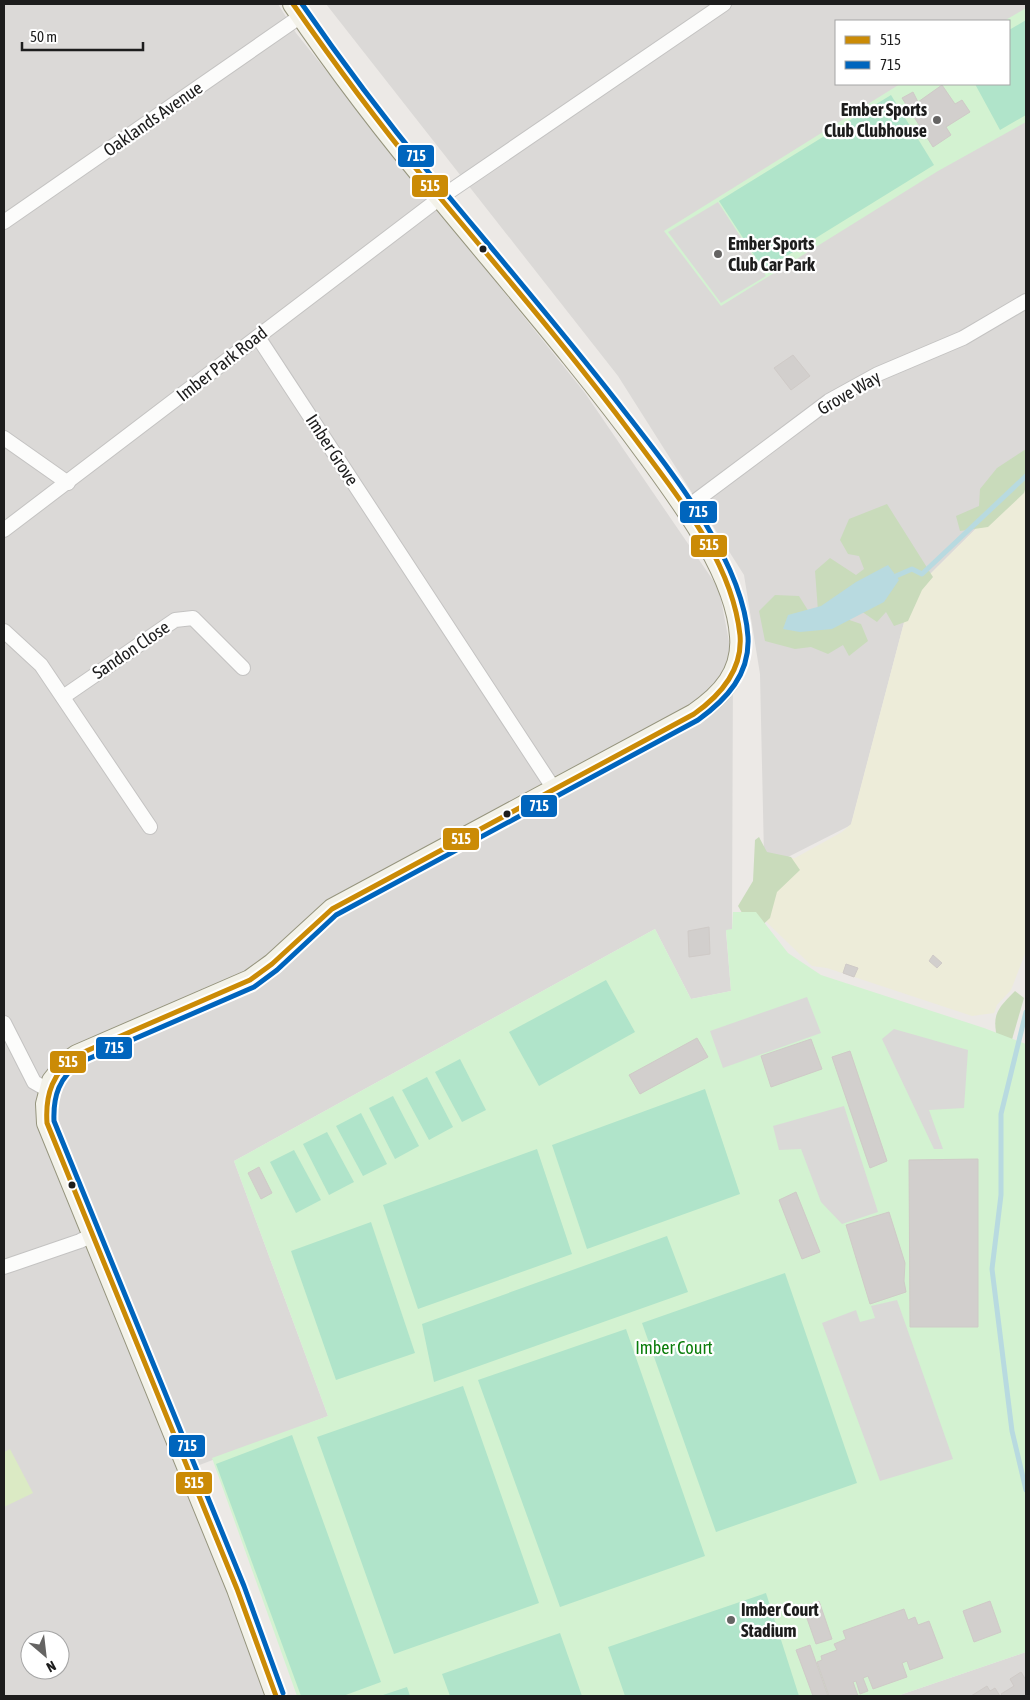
<svg xmlns="http://www.w3.org/2000/svg" width="1030" height="1700" viewBox="0 0 1030 1700" font-family="'Asap Condensed',sans-serif">
<rect width="100%" height="100%" fill="#ece9e6"/>
<g fill="#dbd9d7" fill-rule="evenodd">
<path d="M4,4h274l18,29 289,360 134,196 14,74 -1,267 -6,1 5,60 -40,8 -36,-70 -421,232 94,255 -139,53 88,227h-273zM30,1640h30v30h-30z"/>
<path d="M326,4h700v475l-114,113 -61,233 -65,33 -22,-2 -4,-182 -16,-99 -126,-199zM836,21h173v63h-173z"/>
<path d="M1026,1652v44h-129z"/>
</g>
<path fill="#edecd9" d="M1026,479v472l-15,39 -14,15 -3,8 -22,3 -145,-48 -15,-2 -56,-54 2,-55 37,1 47,-26 9,-8 61,-232z"/>
<path fill="#dbeac4" d="M10,1449l23,44 -29,14v-55z"/>
<g fill="#c9dbbb">
<path d="M1026,449v37l-2,7 -36,34 -28,4 -4,-15 23,-10 1,-17 17,-21z"/>
<path d="M887,504l46,73 -11,13 -14,31 -14,5 -8,-14 -9,10 -19,-13 -23,6 26,9 7,17 -19,15 -6,-11 -15,9 -17,-7 -16,2 -30,-8 -6,-30 16,-16 24,1 10,16 9,-1 -3,-40 15,-13 26,17 8,-6 -5,-13 -11,-2 -8,-14 9,-21z"/>
<path d="M759,837l8,15 24,5 9,13 -23,22 -7,26 -16,15 -16,-27 15,-25 2,-41z"/>
<path d="M1015,991l9,7 -13,45h-13c-6,-28 -3,-32 17,-52z"/>
</g>
<g fill="#d3f2d1">
<path d="M1026,8v114l-88,49 -217,135 -57,-75 236,-147h109v-63h-5z"/>
<path d="M733,912h23l32,41 33,22 163,53 42,16v608l-129,44h-600l-85,-238 116,-42 -94,-255 421,-232 36,70 40,-8 -5,-61 6,-1z"/>
</g>
<g fill="#b0e4ca">
<path d="M1026,20v95l-26,15 -25,-46h34v-54z"/>
<path d="M891,95l43,70 -170,105 -45,-69z"/>
<path d="M606,980l29,52 -96,54 -30,-54z"/>
<path d="M460,1059l26,51 -24,12 -27,-50z"/>
<path d="M427,1077l26,50 -24,13 -27,-50z"/>
<path d="M705,1089l35,105 -153,55 -35,-104z"/>
<path d="M393,1096l26,50 -24,13 -26,-51z"/>
<path d="M361,1113l26,51 -24,12 -27,-50z"/>
<path d="M327,1132l27,50 -25,13 -26,-51z"/>
<path d="M537,1149l35,105 -154,55 -35,-104z"/>
<path d="M294,1150l27,50 -25,13 -26,-51z"/>
<path d="M371,1222l44,131 -79,27 -45,-129z"/>
<path d="M667,1236l21,56 -254,90 -12,-58z"/>
<path d="M785,1273l72,210 -141,49 -74,-209z"/>
<path d="M626,1329l79,227 -145,51 -82,-227z"/>
<path d="M463,1386l76,217 -145,51 -77,-217z"/>
<path d="M292,1435l89,247 -38,14h-42l-85,-232z"/>
<path d="M766,1593l33,103h-174l-17,-49z"/>
<path d="M560,1633l22,63h-132l-8,-22z"/>
<path d="M407,1687l3,9h-30z"/>
</g>
<g fill="#dad9d7">
<path d="M718,202l48,74 -45,27 -53,-71z"/>
<path d="M807,997l14,36 -98,35 -13,-37z"/>
<path d="M894,1029l74,21 -4,58 -35,2 14,39h-9l-52,-110z"/>
<path d="M844,1106l34,106 -36,12 -21,-22 -20,-53 -22,1 -6,-24z"/>
<path d="M897,1300l56,159 -73,22 -58,-158 34,-13 4,12 15,-4 -4,-12z"/>
</g>
<path fill="#b8dae0" d="M888,565l11,15 -15,22 -52,27 -32,3 -17,-3 5,-14 33,-9 35,-24z"/>
<g fill="none" stroke-linecap="round" stroke-linejoin="round">
<g stroke="#b8dae0" stroke-width="5">
<path d="M896,576l16,-7 10,5 104,-98"/>
<path d="M1026,1012l-25,102v81l-9,74 20,162 14,59"/>
</g>
</g>
<g fill="#d2cfcd" stroke="#cfcac7">
<path d="M942,85l13,19 7,-4 8,12 -24,15 5,8 -18,12 -31,-49 11,-6 5,10z"/>
<path d="M793,355l17,21 -19,14 -17,-22z"/>
<path d="M709,927l1,27 -21,3 -1,-26z"/>
<path d="M933,955l9,8 -5,5 -8,-7z"/>
<path d="M846,964l12,4 -4,9 -11,-4z"/>
<path d="M697,1038l11,19 -68,37 -11,-19z"/>
<path d="M811,1039l11,30 -51,18 -10,-31z"/>
<path d="M850,1051l37,110 -17,7 -38,-111z"/>
<path d="M978,1159v168h-68l-1,-167z"/>
<path d="M259,1167l13,26 -11,6 -13,-26z"/>
<path d="M796,1192l24,60 -18,7 -23,-59z"/>
<path d="M889,1212l16,51 -1,18 2,11 -36,12 -24,-79z"/>
<path d="M819,1601l13,38 -16,5 -13,-37z"/>
<path d="M990,1601l11,31 -27,10 -11,-31z"/>
<path d="M904,1609l4,11 7,-3 3,8 11,-4 14,37 -33,12 -3,-9 -5,2 5,14 -34,12 -5,-13 -5,2 5,13 -8,3 -4,-13 -3,1 5,14h-29l-12,-34 5,-2 -1,-4 16,-6 -3,-6 12,-5 -3,-8z"/>
<path d="M810,1645l18,51h-15l-17,-46z"/>
<path d="M1021,1672l5,8v16h-23l-2,-2 13,-8 -4,-7z"/>
<path d="M987,1686l3,5 5,-3 5,8h-29z"/>
</g>
<g fill="none" stroke-linecap="round" stroke-linejoin="round">
<g stroke="#c4c3c2" stroke-width="16">
<g id="street">
<path d="M4,222l297,-206"/>
<path d="M258,337l296,452"/>
<path d="M4,438l64,45"/>
<path d="M686,508l143,-107 49,-27 85,-36 63,-37"/>
<path d="M4,530l436,-332 284,-194"/>
<path d="M4,631l37,34 109,162"/>
<path d="M63,697l112,-77 18,-2 50,50"/>
<path d="M4,1023l30,59 14,8"/>
<path d="M4,1267l76,-26 14,-7"/>
</g>
</g>
<g stroke="#96957e" stroke-width="22">
<path id="secondary" d="M276,1696l-39,-107 -190,-466 -1,-19 6,-23 15,-19 10,-7 173,-75 22,-16 60,-55 362,-195c28,-19 49,-42 46,-78 -4,-61 -56,-131 -91,-179 -65,-89 -137,-172 -207,-257 -53,-63 -103,-128 -149,-196"/>
</g>
<use href="#street" stroke="#fcfcfb" stroke-width="14"/>
<use href="#secondary" stroke="#f3f2e9" stroke-width="20"/>
<g stroke="#fff" stroke-width="9">
<path id="bus-1" d="M276,1696l-39,-107 -190,-466c-2,-29 6,-51 30,-68l173,-75 22,-16 60,-55 362,-195c27,-19 49,-44 46,-79 -8,-75 -64,-141 -107,-199 -67,-90 -140,-174 -211,-260 -45,-55 -88,-113 -129,-172"/>
</g>
<g stroke="#fff" stroke-width="9">
<path id="bus-2" d="M283,1693l-39,-107 -190,-465c-1,-25 5,-44 27,-59l173,-75 23,-17 59,-55 362,-195c29,-21 52,-46 50,-83 -5,-80 -83,-173 -130,-234 -61,-78 -125,-153 -188,-229 -45,-55 -88,-112 -128,-170"/>
</g>
<use href="#bus-1" stroke="#cb8b06" stroke-width="5"/>
<use href="#bus-2" stroke="#0065bd" stroke-width="5"/>
</g>
<g fill="#656463" stroke="#fff" stroke-width="2">
<circle cx="937" cy="120" r="5"/>
<circle cx="718" cy="254" r="5"/>
<circle cx="731" cy="1620" r="5"/>
</g>
<g fill="#1d1d1d" stroke="#fff" stroke-width="2">
<circle cx="483" cy="249" r="4.5"/>
<circle cx="507" cy="814" r="4.5"/>
<circle cx="72" cy="1185" r="4.5"/>
</g>
<g text-anchor="middle" stroke-width="4.5" stroke-linejoin="round" paint-order="stroke">
<g font-size="18" font-weight="bold" fill="#1d1d1d" stroke="#fff" text-anchor="start">
<text x="927" y="116" text-anchor="end">Ember Sports<tspan x="927" dy="21">Club Clubhouse</tspan></text>
<text x="728" y="250">Ember Sports<tspan x="728" dy="21">Club Car Park</tspan></text>
<text x="741" y="1616">Imber Court<tspan x="741" dy="21">Stadium</tspan></text>
</g>
<g font-size="18" fill="#1d1d1d" stroke="#fff">
<text transform="translate(153 119) rotate(-35)" y="6">Oaklands Avenue</text>
<text transform="translate(222 364) rotate(-38)" y="6">Imber Park Road</text>
<text transform="translate(849 393) rotate(-30)" y="6">Grove Way</text>
<text transform="translate(332 450) rotate(57)" y="6">Imber Grove</text>
<text transform="translate(131 650) rotate(-34)" y="6">Sandon Close</text>
</g>
<g font-size="18" fill="#0a7d0b" stroke="#fff">
<text x="674" y="1354">Imber Court</text>
</g>
</g>
<g stroke="#fff" stroke-width="2">
<rect x="397" y="144" width="38" height="24" rx="5" fill="#0065bd"/>
<rect x="411" y="174" width="38" height="24" rx="5" fill="#cb8b06"/>
<rect x="679" y="500" width="39" height="24" rx="5" fill="#0065bd"/>
<rect x="690" y="534" width="38" height="24" rx="5" fill="#cb8b06"/>
<rect x="520" y="794" width="38" height="24" rx="5" fill="#0065bd"/>
<rect x="442" y="827" width="38" height="24" rx="5" fill="#cb8b06"/>
<rect x="95" y="1036" width="38" height="24" rx="5" fill="#0065bd"/>
<rect x="49" y="1050" width="38" height="24" rx="5" fill="#cb8b06"/>
<rect x="168" y="1434" width="38" height="24" rx="5" fill="#0065bd"/>
<rect x="175" y="1471" width="38" height="24" rx="5" fill="#cb8b06"/>
</g>
<g font-size="14" text-anchor="middle" font-weight="bold" fill="#fff">
<text x="416" y="161">715</text>
<text x="430" y="191">515</text>
<text x="698" y="517">715</text>
<text x="709" y="550">515</text>
<text x="539" y="811">715</text>
<text x="461" y="844">515</text>
<text x="114" y="1053">715</text>
<text x="68" y="1067">515</text>
<text x="187" y="1451">715</text>
<text x="194" y="1488">515</text>
</g>
<rect width="1030" height="1700" fill="none" stroke="#1d1d1d" stroke-width="10"/>
<rect x="835" y="20" width="175" height="65" fill="#ffffff" stroke="#a5a5a5"/>
<rect x="845" y="36" width="25" height="8" fill="#cb8b06" stroke="#a5a5a5"/>
<text x="880" y="45" font-size="15" fill="#1d1d1d">515</text>
<rect x="845" y="61" width="25" height="8" fill="#0065bd" stroke="#a5a5a5"/>
<text x="880" y="70" font-size="15" fill="#1d1d1d">715</text>
<g transform="translate(45 1655) rotate(152)"><circle r="24" fill="#ffffff" stroke="#a5a5a5"/>
<path d="M0-4L9 19L0 12L-9 19Z" fill="#656463"/>
<text y="-8" font-size="14" font-weight="bold" text-anchor="middle" fill="#1d1d1d">N</text>
</g>
<path d="M22 42v8h121v-8" fill="none" stroke="#1d1d1d" stroke-width="2.5"/>
<text x="30" y="42" font-size="15" fill="#1d1d1d" stroke="#ffffff" stroke-width="4" paint-order="stroke">50 m</text>
</svg>
